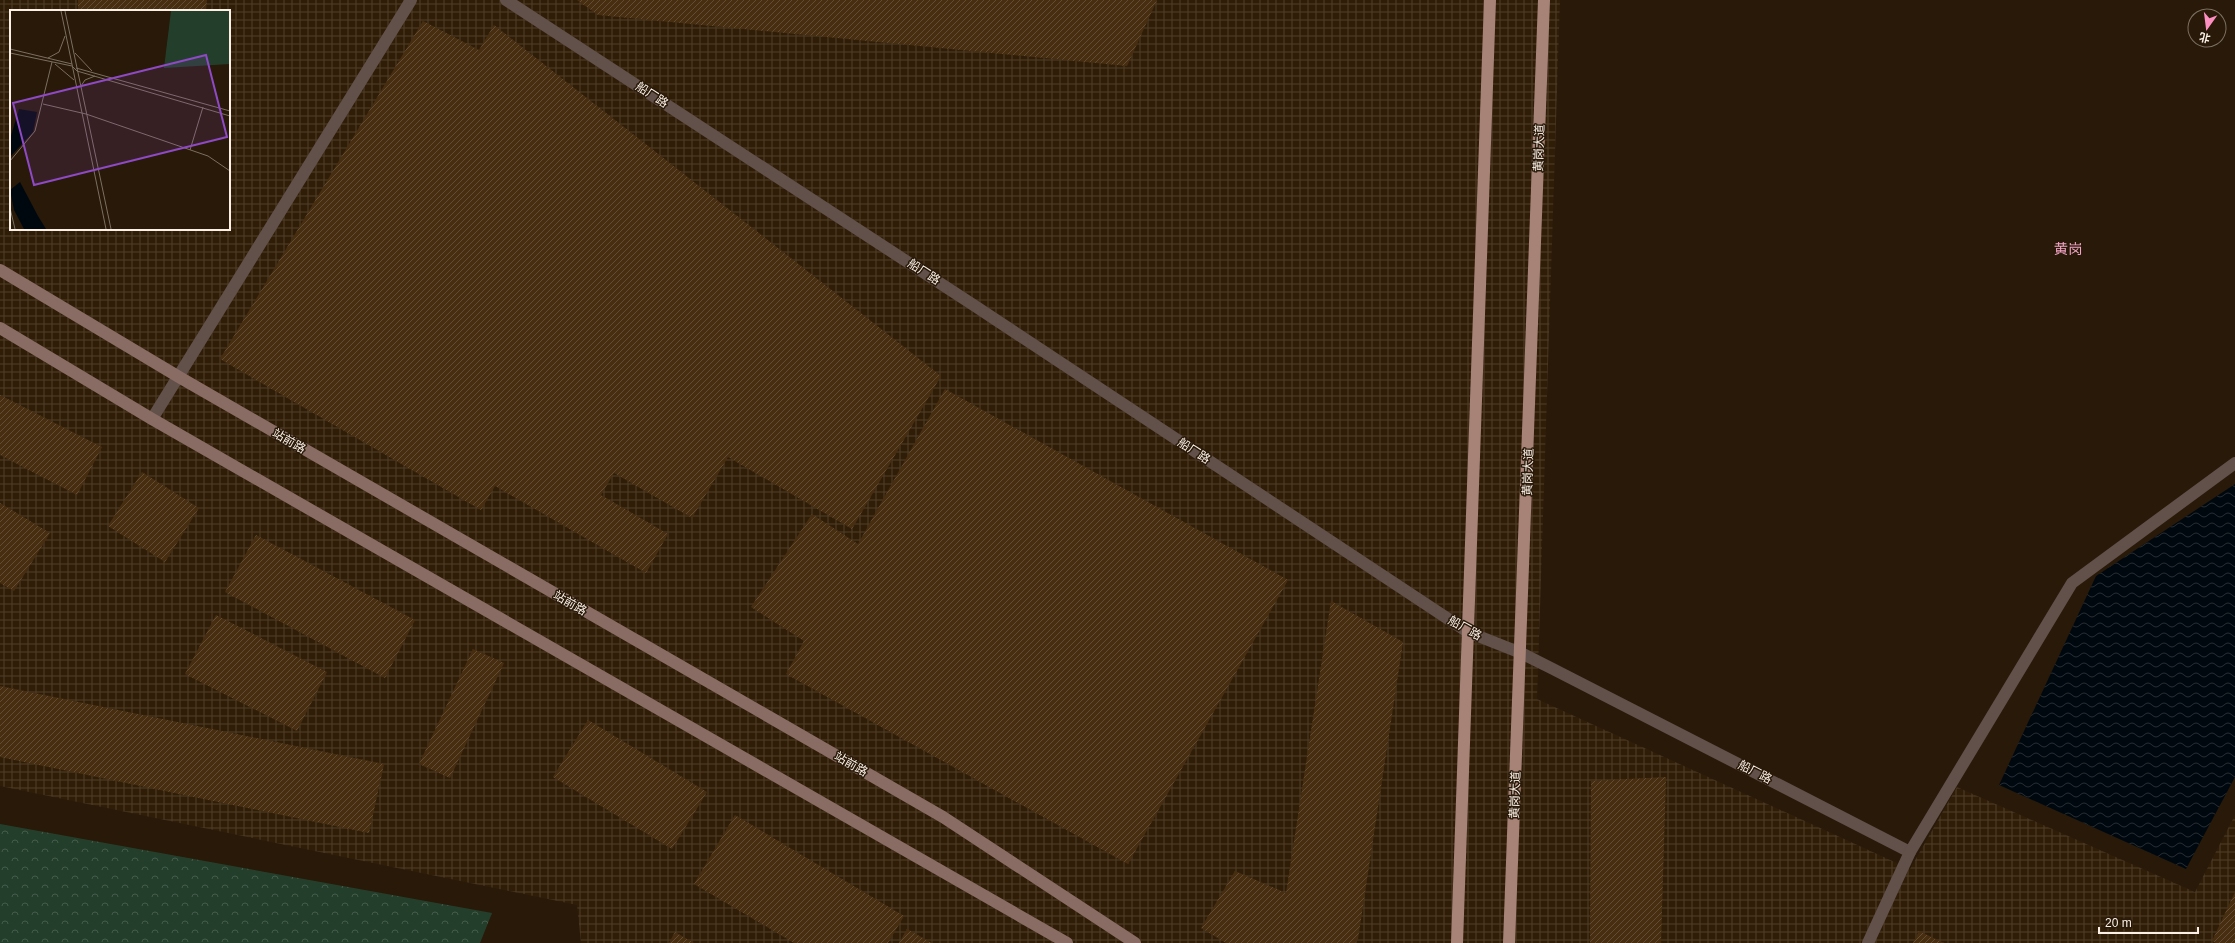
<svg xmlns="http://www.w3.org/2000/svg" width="2235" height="943" viewBox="0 0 2235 943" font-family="Helvetica,'Noto Sans SC',sans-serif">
<defs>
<pattern id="industrial-grid" width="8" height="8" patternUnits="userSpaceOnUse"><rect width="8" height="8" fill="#301d07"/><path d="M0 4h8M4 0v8" fill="none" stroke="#4f3e2b"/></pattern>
<pattern id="forest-crowns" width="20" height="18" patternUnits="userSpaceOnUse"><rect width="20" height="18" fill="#233f2c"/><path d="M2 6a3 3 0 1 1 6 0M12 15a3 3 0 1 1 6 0" fill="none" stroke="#445b4b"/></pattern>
<pattern id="water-waves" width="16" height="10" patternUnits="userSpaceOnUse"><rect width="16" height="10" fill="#00080f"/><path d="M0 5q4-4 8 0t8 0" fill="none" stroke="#262c32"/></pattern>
<pattern id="building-hatch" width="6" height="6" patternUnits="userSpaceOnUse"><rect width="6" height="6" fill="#472e11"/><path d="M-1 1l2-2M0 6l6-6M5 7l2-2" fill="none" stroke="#624d34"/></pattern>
</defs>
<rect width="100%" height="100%" fill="#281909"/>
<path fill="url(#industrial-grid)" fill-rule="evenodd" d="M0,0h1560l-23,699 373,170 47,-82 238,105 40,-77v128h-1654l-4,-38 -577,-119zM11,11h218v218h-218z"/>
<path fill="url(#forest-crowns)" d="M0,824l492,89 -12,30h-480z"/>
<path fill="url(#water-waves)" d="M2235,484v293l-49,92 -187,-84 97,-209z"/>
<g fill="url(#building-hatch)">
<path d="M78,0h129l-1,11h-128z"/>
<path d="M577,0h580l-30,66 -529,-51z"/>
<path d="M423,21l56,29 15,-25 447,351 -89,153 -124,-72 -36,61 -78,-45 -13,22 67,39 -22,39 -151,-87 -14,24 -261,-151z"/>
<path d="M945,389l343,191 -160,284 -342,-190 18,-33 -53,-34 61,-93 46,30z"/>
<path d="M0,395l102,52 -25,48 -77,-40z"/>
<path d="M142,472l57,36 -34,54 -57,-36z"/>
<path d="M0,503l50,30 -36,58 -14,-8z"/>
<path d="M256,535l159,85 -30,58 -160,-86z"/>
<path d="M1331,601l72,41 -45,297 -3,4h-129l-25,-15 34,-57 51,22z"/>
<path d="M216,615l111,57 -30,59 -112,-57z"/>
<path d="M473,649l31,14 -54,115 -31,-14z"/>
<path d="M0,686l384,78 -15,69 -369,-76z"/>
<path d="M588,720l119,72 -35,57 -119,-72z"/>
<path d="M1666,777l-5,166h-71l1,-162z"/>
<path d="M735,815l169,101 -16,27h-94l-100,-59z"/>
<path d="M2235,892v51h-19l-4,-2z"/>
<path d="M907,929l25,14h-33z"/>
<path d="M1919,931l25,12h-31z"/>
<path d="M675,932l19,11h-25z"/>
</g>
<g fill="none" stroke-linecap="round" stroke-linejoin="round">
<path stroke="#62504a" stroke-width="12" d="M152,419l259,-419"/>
<g stroke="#62504a" stroke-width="12">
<path d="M506,0l469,306 493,326 53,21 30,15 359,184"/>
<path d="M1868,943l42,-91 162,-269 163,-120"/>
</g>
<g stroke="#896d64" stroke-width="12">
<path d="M0,270l179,107 764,440 192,126"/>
<path d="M0,328l152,91 915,524"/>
</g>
<g stroke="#a78377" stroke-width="12">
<path d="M1457,943l33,-943"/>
<path d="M1509,943l35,-943"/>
</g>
</g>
<g text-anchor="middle" stroke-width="3" stroke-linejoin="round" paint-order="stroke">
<g font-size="12" fill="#fbf0e6" stroke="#281909">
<text transform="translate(652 95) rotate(33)" y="4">船厂路</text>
<text transform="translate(1539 148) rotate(-88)" y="4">黄岗大道</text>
<text transform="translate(924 272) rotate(33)" y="4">船厂路</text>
<text transform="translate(289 441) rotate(30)" y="4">站前路</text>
<text transform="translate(1194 451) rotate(33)" y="4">船厂路</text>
<text transform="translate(1528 472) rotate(-88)" y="4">黄岗大道</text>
<text transform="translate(570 603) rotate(30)" y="4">站前路</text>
<text transform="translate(1465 628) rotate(29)" y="4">船厂路</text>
<text transform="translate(851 764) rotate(30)" y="4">站前路</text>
<text transform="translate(1755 772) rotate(27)" y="4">船厂路</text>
<text transform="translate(1515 795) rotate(-88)" y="4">黄岗大道</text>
</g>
<g font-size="14" fill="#f3a5c6" stroke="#281909">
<text x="2068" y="254">黄岗</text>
</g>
</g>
<g transform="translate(10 10)">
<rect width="220" height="220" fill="#281909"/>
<path d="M161,1h59v53l-66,4z" fill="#233f2c"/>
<path d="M9,99l18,3 -4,20 -23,25v-18zM10,172l18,34 8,13h-22l-10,-19 -4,-20z" fill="#00080f"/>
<path fill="none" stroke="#7c6f61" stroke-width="1" d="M51,1l45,218M55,1l46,218M0,39l62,15M0,43l62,13 5,5 153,45M65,43l17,18M38,48l11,-6 6,-16M45,54l19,16M66,58l154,43M71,76l4,-6 10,-4M33,94l43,10 122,42 22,15M180,140l13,-43M0,151l25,-30 17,-69M0,198l5,21"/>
<path fill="#8e49c5" fill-opacity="0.15" stroke="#8e49c5" stroke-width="2" d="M196,45l21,82 -193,48 -21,-82z"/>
<rect width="220" height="220" fill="none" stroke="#fbf0e6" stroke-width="2"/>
</g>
<g transform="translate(2207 28) rotate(194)"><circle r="19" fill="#281909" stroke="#7c6f61"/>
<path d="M0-3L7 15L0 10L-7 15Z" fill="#fd8ec0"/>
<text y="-6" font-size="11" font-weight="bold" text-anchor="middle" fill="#fbf0e6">北</text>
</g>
<path d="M2099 927v6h99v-6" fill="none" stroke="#fbf0e6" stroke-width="2"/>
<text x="2105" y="927" font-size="12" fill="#fbf0e6" stroke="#281909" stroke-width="3" paint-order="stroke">20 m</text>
</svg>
